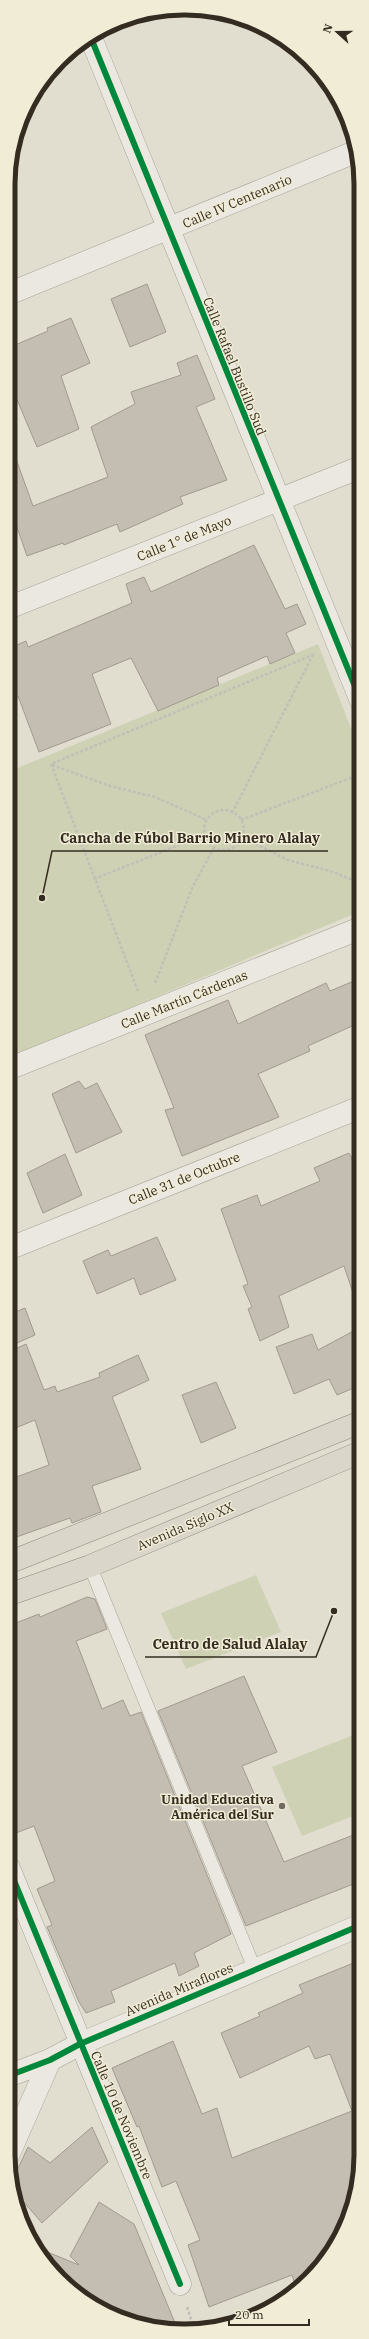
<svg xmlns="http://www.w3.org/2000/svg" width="369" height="2339" viewBox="0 0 369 2339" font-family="'IBM Plex Serif',serif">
<rect width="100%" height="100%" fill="#e1ded0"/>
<g fill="#ced1b4">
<path d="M318,644l43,110v157l-353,148v-287z"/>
<path d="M256,1575l25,57 -95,37 -25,-56z"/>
<path d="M361,1732v81l-59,23 -30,-69z"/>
</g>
<g fill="#c4bdb1" stroke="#a19a8f">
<path d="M147,284l19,48 -36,15 -19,-48z"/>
<path d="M71,318l19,45 -29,13 18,53 -42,18 -21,-50 -8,3v-52l40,-17 -1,-3z"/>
<path d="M197,355l18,44 -19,8 31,73 -47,17 3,7 -63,28 -3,-8 -53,21 -1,-2 -36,13 -19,-55v-55l3,-1 22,61 75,-29 -17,-50 44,-23 -4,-12 50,-17 -4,-12z"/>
<path d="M254,545l31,64 12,-5 9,20 -20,9 9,20 -25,11 -3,-8 -50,22 2,7 -61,26 -27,-53 -39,16 19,50 -72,28 -21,-56 -10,4v-51l18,-8 2,6 104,-44 -6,-19 18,-7 7,15z"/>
<path d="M361,978v44l-53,24 2,5 -52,23 21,43 -97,39 -17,-46 9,-2 -29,-73 83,-35 10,24 88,-41 4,8z"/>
<path d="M79,1081l6,8 12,-6 25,49 -46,21 -24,-59z"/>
<path d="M349,1153l12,24v128h-4l-13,-39 -65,30 10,31 -29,14 -12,-32 4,-2 -9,-21 5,-2 -27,-75 36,-14 4,11 59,-25 -6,-13z"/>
<path d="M65,1154l17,41 -39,18 -16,-40z"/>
<path d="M157,1237l19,43 -36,15 -6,-17 -37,16 -14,-33 25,-11 3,6z"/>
<path d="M25,1308l10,27 -27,12v-32z"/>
<path d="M361,1327v58l-24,10 -8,-16 -35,15 -18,-47 36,-13 6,16z"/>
<path d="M26,1344l18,46 11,-4 2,6 43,-15 -1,-4 39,-18 11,25 -37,17 29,72 -49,17 9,26 -29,11 -2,-5 -62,22v-60l41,-15 -14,-45 -27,11v-79z"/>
<path d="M216,1382l20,46 -35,15 -19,-48z"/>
<path d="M87,1597l8,2 12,30 -31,12 26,68 21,-9 7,16 11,-4 90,222 -37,19 5,13 -20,10 -4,-13 -64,28 4,11 -29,11 -7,-11 -32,-75 5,-2 -15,-36 18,-8 -21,-55 -18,7 -8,-23 9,-3 -9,-29v-152l31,-12 1,3z"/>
<path d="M244,1676l33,76 -35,14 42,96 77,-30v49l-115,45 -88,-215z"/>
<path d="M361,1960v206l-18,67 -42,54 -4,3 -5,-15 -83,32 -21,-62 12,-5 -24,-59 -14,6 -23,-61 -2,1 -25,-59 61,-27 29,73 15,-6 15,50 120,-47 -22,-57 -15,5 -6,-13 -69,32 -19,-45 39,-17 -2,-3 45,-20 -4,-8z"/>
<path d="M92,2127l16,35 -66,61 -27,-31 -2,-13 15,-32 22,16z"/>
<path d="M99,2202l35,22 44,106 -5,1 -66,-18 -47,-34 -20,-30 39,16 -9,-9z"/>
</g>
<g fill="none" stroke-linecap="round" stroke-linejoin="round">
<g stroke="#a7a398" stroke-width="14">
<path id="service" d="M90,1566l165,404"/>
</g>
<g stroke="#a7a398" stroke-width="23">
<g id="minor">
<path d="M91,38l270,663"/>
<path d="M8,294l347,-142"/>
<path d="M8,608l353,-141"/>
<path d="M8,1069l353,-141"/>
<path d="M8,1249l353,-142"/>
<path d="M8,1866l172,418"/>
<path d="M8,2156l42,-96"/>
</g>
</g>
<g stroke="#a7a398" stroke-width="23">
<path id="tertiary" d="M8,2076l42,-16 30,-16 281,-119"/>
</g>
<g stroke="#8c887f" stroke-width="23">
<g id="trunk">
<path d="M8,1563l353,-141"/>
<path d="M8,1595l82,-29 271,-114"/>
</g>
</g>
<g stroke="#c2bfb7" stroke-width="2.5" stroke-dasharray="3 2" stroke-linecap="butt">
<path d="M52,765l58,21 45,11 52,23"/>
<circle cx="224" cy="830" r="20"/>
<path d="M232,813l81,-158"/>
<path d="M241,820l120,-46"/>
<path d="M242,837l46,23 42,11 31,12"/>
<path d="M94,879l110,-44"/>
<path d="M155,983l38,-97 21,-38"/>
<path d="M138,991l-87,-227 264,-110"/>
<path d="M187,2307l7,21"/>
</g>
<use href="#service" stroke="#eae8e0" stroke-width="13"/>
<use href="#minor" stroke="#eae8e0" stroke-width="22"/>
<use href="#tertiary" stroke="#eae8e0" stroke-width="22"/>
<use href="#trunk" stroke="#dad6ca" stroke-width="22"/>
<g stroke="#f1ecd6" stroke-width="8">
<g id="cycleway">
<path d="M91,38l270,663"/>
<path d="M8,1866l172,418"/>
<path d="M8,2076l42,-16 30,-16 281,-119"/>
</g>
</g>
<use href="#cycleway" stroke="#00873e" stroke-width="6"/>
</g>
<circle fill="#716a5e" stroke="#f1ecd6" stroke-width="1.5" cx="282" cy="1806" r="4"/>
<g text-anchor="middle" stroke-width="3" stroke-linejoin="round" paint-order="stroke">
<g font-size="13" fill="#352c21" stroke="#f1ecd6">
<text transform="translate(237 201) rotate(-23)" y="5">Calle IV Centenario</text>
<text transform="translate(235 366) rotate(68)" y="5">Calle Rafael Bustillo Sud</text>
<text transform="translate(184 538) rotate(-22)" y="5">Calle 1° de Mayo</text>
<text transform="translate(184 999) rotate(-22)" y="5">Calle Martín Cárdenas</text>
<text transform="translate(184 1178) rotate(-22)" y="5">Calle 31 de Octubre</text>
<text transform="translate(185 1526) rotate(-23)" y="5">Avenida Siglo XX</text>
<text transform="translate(179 1989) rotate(-23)" y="5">Avenida Miraflores</text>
<text transform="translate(122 2115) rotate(67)" y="5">Calle 10 de Noviembre</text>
</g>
<g font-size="13" font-weight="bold" fill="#352c21" stroke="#f1ecd6" text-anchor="end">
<text x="274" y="1804">Unidad Educativa<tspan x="274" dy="15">América del Sur</tspan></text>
</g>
</g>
<path d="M0 0H369V2339H0ZM184 15H185A169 169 0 0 1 354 184V2155A169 169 0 0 1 185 2324H184A169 169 0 0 1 15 2155V184A169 169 0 0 1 184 15Z" fill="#f1ecd6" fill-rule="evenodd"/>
<path fill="none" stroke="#352c21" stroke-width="5" d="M184 15H185A169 169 0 0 1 354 184V2155A169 169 0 0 1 185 2324H184A169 169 0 0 1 15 2155V184A169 169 0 0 1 184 15Z"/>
<path fill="none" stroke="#352c21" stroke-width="1.5" d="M42 898L52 851H328M334 1611L316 1657H145"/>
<g fill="#352c21" stroke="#f1ecd6" stroke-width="1.5">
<circle cx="42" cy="898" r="4"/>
<circle cx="334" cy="1611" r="4"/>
</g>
<g font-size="14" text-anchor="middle" font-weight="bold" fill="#352c21" stroke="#f1ecd6" stroke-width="3" stroke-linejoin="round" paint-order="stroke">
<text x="190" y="843">Cancha de Fúbol Barrio Minero Alalay</text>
<text x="230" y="1649">Centro de Salud Alalay</text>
</g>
<g transform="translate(337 32) rotate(291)" stroke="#f1ecd6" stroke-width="3" paint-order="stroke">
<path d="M0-3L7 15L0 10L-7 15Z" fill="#352c21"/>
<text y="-6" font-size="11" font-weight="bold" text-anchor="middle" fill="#352c21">N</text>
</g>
<path d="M229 2319v6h80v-6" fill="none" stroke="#352c21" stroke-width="2"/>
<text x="235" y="2319" font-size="12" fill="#352c21" stroke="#f1ecd6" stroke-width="3" paint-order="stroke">20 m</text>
</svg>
